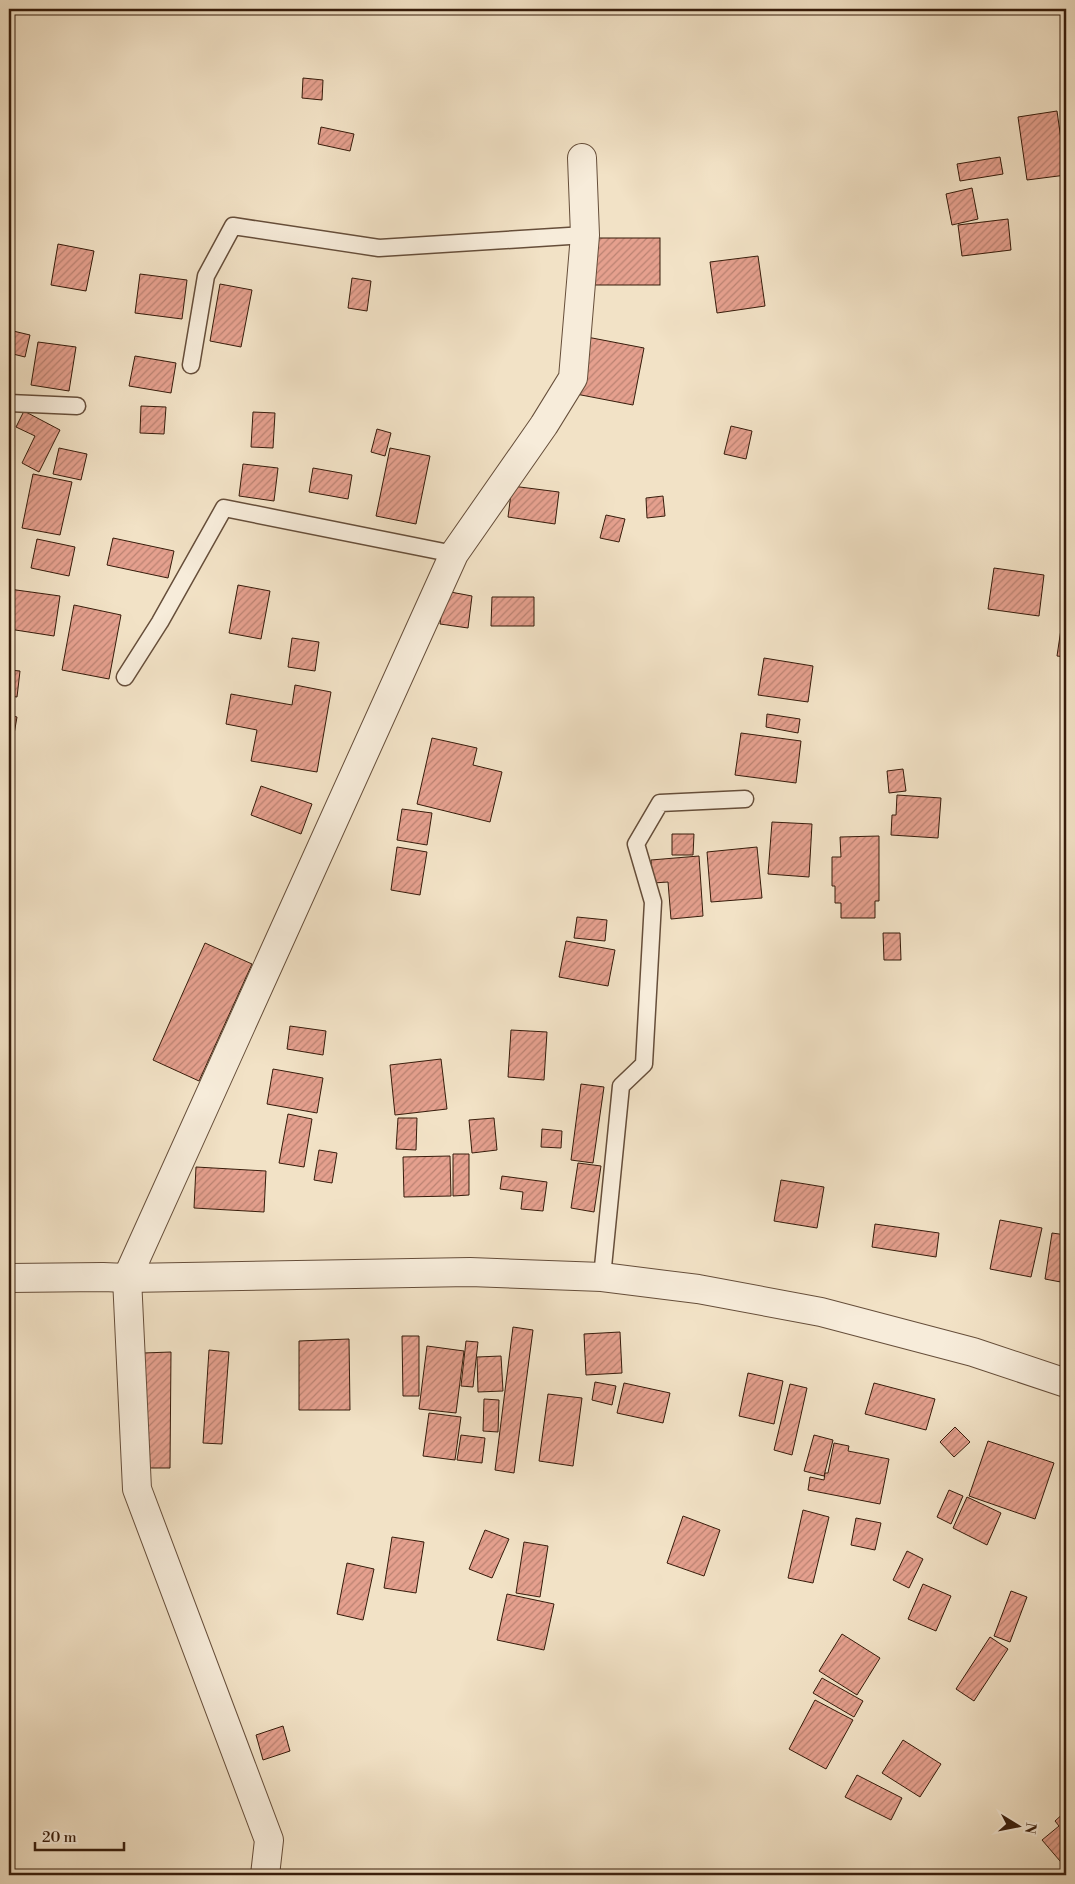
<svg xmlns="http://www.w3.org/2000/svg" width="1075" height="1884" viewBox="0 0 1075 1884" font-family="'Libre Bodoni',serif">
<defs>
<pattern id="building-hatch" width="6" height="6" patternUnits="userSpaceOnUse" patternTransform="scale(1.25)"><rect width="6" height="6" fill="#e5a08e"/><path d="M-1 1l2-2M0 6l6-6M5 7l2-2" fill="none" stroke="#ba8272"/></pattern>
</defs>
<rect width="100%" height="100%" fill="#f2e2c6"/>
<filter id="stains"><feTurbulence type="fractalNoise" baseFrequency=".004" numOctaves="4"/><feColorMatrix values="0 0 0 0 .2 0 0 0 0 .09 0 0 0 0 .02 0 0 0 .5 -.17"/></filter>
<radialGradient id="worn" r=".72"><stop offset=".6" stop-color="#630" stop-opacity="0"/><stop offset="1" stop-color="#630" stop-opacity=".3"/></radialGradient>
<g fill="url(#building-hatch)" stroke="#371c0b">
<path d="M303,78l20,2 -1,20 -20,-2z"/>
<path d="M1057,111l9,64 -39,5 -9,-63z"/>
<path d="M321,127l33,7 -4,17 -32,-7z"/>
<path d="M1000,157l3,17 -43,7 -3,-17z"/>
<path d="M972,188l6,31 -26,6 -6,-31z"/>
<path d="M1008,219l3,31 -49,6 -4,-31z"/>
<rect x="591" y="238" width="69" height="47"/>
<path d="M58,244l36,7 -8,40 -35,-6z"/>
<path d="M758,256l7,50 -48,7 -7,-51z"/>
<path d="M140,274l47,6 -5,39 -47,-6z"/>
<path d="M352,278l19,3 -4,30 -19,-3z"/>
<path d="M220,284l32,6 -11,57 -31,-6z"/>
<path d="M9,330l21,5 -5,22 -16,-4z"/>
<path d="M587,337l57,11 -11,57 -57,-11z"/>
<path d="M38,342l38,5 -7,44 -38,-6z"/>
<path d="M135,356l41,7 -5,30 -42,-7z"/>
<path d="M141,406l25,1 -2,27 -24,-1z"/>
<path d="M24,411l36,19 -21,42 -17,-9 13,-27 -19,-9z"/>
<path d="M253,412l22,1 -2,35 -22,-1z"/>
<path d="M731,426l21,5 -6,28 -22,-5z"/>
<path d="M377,429l14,4 -6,23 -14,-4z"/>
<path d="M59,448l28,6 -6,26 -28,-6z"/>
<path d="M390,448l40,8 -14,68 -40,-8z"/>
<path d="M243,464l35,4 -4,33 -35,-5z"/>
<path d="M313,468l39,7 -4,24 -39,-7z"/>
<path d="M33,474l39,8 -12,53 -38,-7z"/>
<path d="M512,486l47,6 -4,32 -47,-7z"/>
<path d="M663,496l2,20 -18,2 -1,-20z"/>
<path d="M606,515l19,4 -6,23 -19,-4z"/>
<path d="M113,538l61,13 -6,27 -61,-13z"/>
<path d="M37,539l38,8 -6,29 -38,-8z"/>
<path d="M994,568l50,7 -5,41 -51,-7z"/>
<path d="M238,585l32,6 -9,48 -32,-6z"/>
<path d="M9,589l51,7 -6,40 -45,-7z"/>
<path d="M445,591l27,5 -4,32 -28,-4z"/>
<path d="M492,597h42v29h-43z"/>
<path d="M74,605l47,10 -12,64 -47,-9z"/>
<path d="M1064,609l2,1v54v-7l-9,-1z"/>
<path d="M292,638l27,4 -4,29 -27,-4z"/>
<path d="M764,658l49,8 -5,36 -50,-7z"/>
<path d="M9,670l11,1 -3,26 -8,-1z"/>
<path d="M295,685l36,7 -14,80 -66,-11 6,-31 -31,-6 5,-30 61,11z"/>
<path d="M767,714l33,5 -2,14 -32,-6z"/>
<path d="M9,715l8,2 -4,23 -4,-1z"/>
<path d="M741,733l60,8 -5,42 -61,-8z"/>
<path d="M432,738l45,10 -4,17 29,7 -12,50 -73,-18z"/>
<path d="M903,769l3,22 -17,2 -2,-22z"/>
<path d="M261,786l51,18 -11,30 -50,-19z"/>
<path d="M897,795l44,3 -3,40 -47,-3 1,-20h4z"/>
<path d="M402,809l30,4 -5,32 -30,-5z"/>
<path d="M772,822l40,2 -3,53 -41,-3z"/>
<path d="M672,834h22l-1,21h-21z"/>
<path d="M879,836v65h-4v17h-34v-15h-6v-17h-3v-29h9l-1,-20z"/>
<path d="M397,847l30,5 -7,43 -29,-5z"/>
<path d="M757,847l5,51 -51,4 -4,-50z"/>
<path d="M699,856l4,60 -32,3 -3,-37 -15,1 -2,-23z"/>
<path d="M577,917l30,3 -2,21 -31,-3z"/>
<path d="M883,933h17l1,27h-17z"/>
<path d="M566,941l49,9 -7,36 -49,-9z"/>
<path d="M205,943l47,21 -53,117 -46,-21z"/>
<path d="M290,1026l36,5 -3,24 -36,-6z"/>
<path d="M511,1030l36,2 -3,48 -36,-3z"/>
<path d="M441,1059l6,50 -52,6 -5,-50z"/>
<path d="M273,1069l50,9 -6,35 -50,-9z"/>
<path d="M581,1084l23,3 -11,76 -22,-3z"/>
<path d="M288,1114l24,5 -8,48 -25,-4z"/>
<path d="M398,1118h19l-1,32 -20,-1z"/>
<path d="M494,1118l3,32 -25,3 -3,-33z"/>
<path d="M542,1129l20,2 -1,17 -20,-1z"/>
<path d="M319,1150l18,3 -5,30 -18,-3z"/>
<path d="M453,1154h16v41l-16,1z"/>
<path d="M450,1156l1,40 -47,1 -1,-40z"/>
<path d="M578,1163l23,3 -7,46 -23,-4z"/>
<path d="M196,1167l70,4 -2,41 -70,-4z"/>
<path d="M502,1176l45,6 -4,29 -22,-2 2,-17 -23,-3z"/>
<path d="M781,1180l43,7 -7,41 -43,-7z"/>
<path d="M1000,1220l42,8 -11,49 -41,-8z"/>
<path d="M875,1224l64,9 -3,24 -64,-10z"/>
<path d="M1052,1233l14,2v48l-21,-4z"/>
<path d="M513,1327l20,3 -19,143 -19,-3z"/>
<path d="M620,1332l2,41 -36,2 -2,-41z"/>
<path d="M402,1336h17v60h-16z"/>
<path d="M349,1339l1,71h-51v-69z"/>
<path d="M466,1341l12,1 -5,45 -12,-1z"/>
<path d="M427,1346l37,5 -8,62 -37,-4z"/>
<path d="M209,1350l20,2 -7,92 -19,-1z"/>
<path d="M171,1352l-1,116h-27v-115z"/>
<path d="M501,1356l2,35 -25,1 -1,-35z"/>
<path d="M748,1373l35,8 -9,43 -35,-8z"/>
<path d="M595,1382l21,4 -4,19 -20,-5z"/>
<path d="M624,1383l46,10 -7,30 -46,-10z"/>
<path d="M874,1383l61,16 -9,31 -61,-16z"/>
<path d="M790,1384l17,4 -15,67 -18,-5z"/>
<path d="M548,1394l34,4 -9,68 -34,-5z"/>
<path d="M484,1399l15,1 -1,32 -15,-1z"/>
<path d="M429,1413l32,4 -6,43 -32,-4z"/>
<path d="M955,1427l15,15 -16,15 -14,-15z"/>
<path d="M461,1435l24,3 -3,25 -25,-3z"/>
<path d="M814,1435l19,5 -9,36 -20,-5z"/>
<path d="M988,1441l66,22 -19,56 -66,-23z"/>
<path d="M834,1443l15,3 -1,5 41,8 -9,45 -72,-14 2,-13 14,3 1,-7h3z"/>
<path d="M949,1490l14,6 -12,28 -14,-7z"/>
<path d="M967,1497l34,16 -14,32 -34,-17z"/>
<path d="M803,1510l26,7 -16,66 -25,-5z"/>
<path d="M683,1516l37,14 -16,46 -37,-13z"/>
<path d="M856,1518l25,5 -6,27 -24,-5z"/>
<path d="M485,1530l24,9 -17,39 -23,-9z"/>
<path d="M392,1537l32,5 -8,51 -32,-5z"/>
<path d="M524,1542l24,4 -8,51 -24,-4z"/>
<path d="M907,1551l16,8 -14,29 -16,-8z"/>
<path d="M347,1563l27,6 -11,51 -26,-6z"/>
<path d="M923,1584l28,12 -15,35 -28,-12z"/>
<path d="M1011,1591l16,6 -17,45 -16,-6z"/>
<path d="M507,1594l47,10 -10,46 -47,-10z"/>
<path d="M842,1634l38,24 -23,37 -38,-24z"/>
<path d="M990,1637l18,12 -34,52 -18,-12z"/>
<path d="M822,1678l41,23 -9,16 -41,-24z"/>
<path d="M815,1700l38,20 -27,49 -37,-20z"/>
<path d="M283,1726l7,25 -27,9 -7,-25z"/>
<path d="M903,1740l38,24 -21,33 -38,-24z"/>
<path d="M857,1775l45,23 -11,22 -46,-23z"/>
<path d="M1066,1811v57l-24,-28 17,-14 -4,-5z"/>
</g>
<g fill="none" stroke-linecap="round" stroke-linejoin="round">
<g stroke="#664e3a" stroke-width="19">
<g id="service">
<path d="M191,365l15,-89 27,-50 146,22 206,-13"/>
<path d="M9,403l68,3"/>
<path d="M125,677l35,-55 64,-114 230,46"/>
<path d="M602,1277l19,-191 23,-22 9,-162 -17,-58 24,-41 85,-4"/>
</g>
</g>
<g stroke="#664e3a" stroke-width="30">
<g id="minor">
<path d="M9,1278l94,-1 24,1 343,-6 132,5 96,12 123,23 152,40 93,31"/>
<path d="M265,1875l4,-35 -132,-351 -10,-211 327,-724 90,-129 29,-47 12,-143 -3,-77"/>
</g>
</g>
<use href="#service" stroke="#f7ecda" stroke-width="16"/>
<use href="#minor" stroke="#f7ecda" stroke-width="28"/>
</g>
<rect width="1075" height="1884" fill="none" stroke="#f2e2c6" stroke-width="30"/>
<rect x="10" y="10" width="1055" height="1864" fill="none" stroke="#371c0b" stroke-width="2.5"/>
<rect x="15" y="15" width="1045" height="1854" fill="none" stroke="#371c0b"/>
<g transform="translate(1018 1826) rotate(100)" stroke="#f7ecda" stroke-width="4" paint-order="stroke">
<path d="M0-4L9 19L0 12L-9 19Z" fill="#371c0b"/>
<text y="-8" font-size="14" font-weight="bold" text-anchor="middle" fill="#371c0b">N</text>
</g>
<path d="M35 1842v8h89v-8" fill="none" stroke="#371c0b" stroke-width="2.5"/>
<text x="42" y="1842" font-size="15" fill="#371c0b" stroke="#f7ecda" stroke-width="4" paint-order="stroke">20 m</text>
<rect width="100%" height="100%" filter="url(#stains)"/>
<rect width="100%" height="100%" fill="url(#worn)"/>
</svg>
